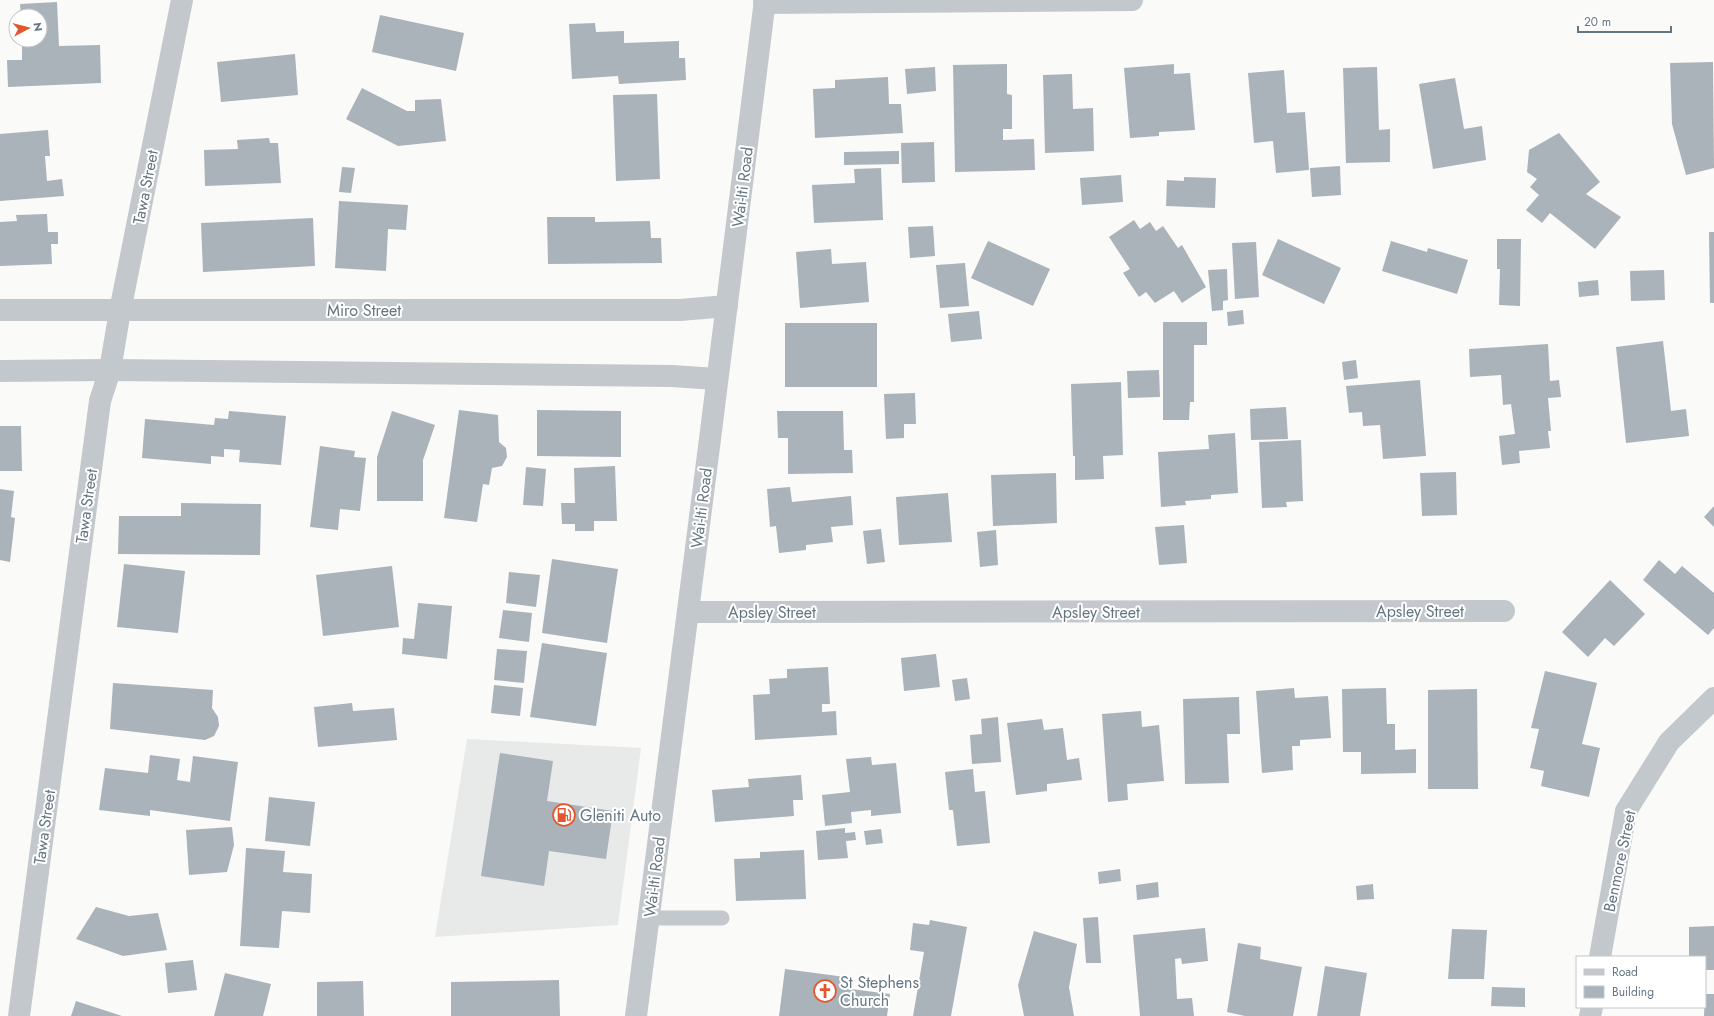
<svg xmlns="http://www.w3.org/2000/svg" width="1714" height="1016" viewBox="0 0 1714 1016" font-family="Jost,sans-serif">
<rect width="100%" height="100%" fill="#fafaf8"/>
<path fill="#e8e9e9" d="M467,739l174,9 -23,177 -183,12z"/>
<g fill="#aab3b9">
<path d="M57,2l2,44 41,-1 1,38 -93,4 -1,-27h15v-20h18v-24h-19l-1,-12z"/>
<path d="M380,15l84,18 -8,38 -84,-19z"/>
<path d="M595,23l1,9 28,-1v12l55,-2v17h6l1,22 -67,4 -1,-8 -46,3 -3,-55z"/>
<path d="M295,54l3,41 -77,7 -4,-40z"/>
<path d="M1713,62l1,106 -28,7 -14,-51 -2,-61z"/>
<path d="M1007,64v30l5,1v34h-9v11l31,-1 1,31 -80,2 -2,-107z"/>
<path d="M1174,64v10l16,-1 5,57 -36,2v4l-29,2 -6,-70z"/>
<path d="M935,67l1,24 -29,3 -2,-25z"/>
<path d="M1377,67l2,63 11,-1v33l-44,1 -3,-95z"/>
<path d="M1284,70l3,43 18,-1 4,58 -33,3 -3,-32 -19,2 -6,-70z"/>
<path d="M1072,74l1,35 20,-1 1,43 -49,2 -2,-78z"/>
<path d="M888,77l1,27h12l2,29 -88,5 -2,-49 22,-1v-8z"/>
<path d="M1455,78l9,51 18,-3 4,34 -53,9 -14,-85z"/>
<path d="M362,88l45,23h8v-11l26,-1 5,42 -48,5 -52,-27z"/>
<path d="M657,94l3,85 -44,2 -3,-86z"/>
<path d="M48,130l2,26h-5l2,25 15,-2 2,17 -64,5v-67z"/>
<path d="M1559,133l41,49 -14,12 35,23 -26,32 -45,-36 -8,10 -16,-13 13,-15 -9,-8 7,-8 -10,-7 2,-22z"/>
<path d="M269,138l1,5h8l3,40 -76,3 -1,-36 34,-1 -1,-9z"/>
<path d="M934,142l1,40 -33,1 -1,-40z"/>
<path d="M899,151v13l-55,1v-13z"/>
<path d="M1340,166l1,29 -29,2 -2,-29z"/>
<path d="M342,167l13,1 -4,25 -12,-1z"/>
<path d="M881,168l2,52 -69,3 -2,-38 43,-2 -1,-14z"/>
<path d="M1121,175l2,27 -41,3 -2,-27z"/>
<path d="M1184,177l32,1 -1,30 -49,-2 1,-26 17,1z"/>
<path d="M339,201l69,4 -2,25 -18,-1 -2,42 -51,-3z"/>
<path d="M47,214l1,18h10v12h-7l1,20 -52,2v-44l17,-1 -1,-6z"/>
<path d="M547,217h48v5l55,-1 1,17h10l1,25 -114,1z"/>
<path d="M313,218l2,48 -112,6 -2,-49z"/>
<path d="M1134,220l6,9 10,-7 6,9 7,-5 15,22 4,-3 24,42 -24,16 -8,-12 -19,12 -9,-11 -7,5 -16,-24 7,-4 -21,-32z"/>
<path d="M933,226l2,30 -25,2 -2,-31z"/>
<path d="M1709,232h5v71h-4z"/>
<path d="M1278,239l63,29 -17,36 -62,-29z"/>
<path d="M1497,239h24l-1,67 -21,-1 1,-36h-3z"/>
<path d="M988,241l62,28 -17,37 -62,-28z"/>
<path d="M1391,241l36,11 1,-4 40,12 -11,34 -75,-23z"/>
<path d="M1256,242l3,55 -24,2 -3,-56z"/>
<path d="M831,249l1,15 34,-2 3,40 -69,6 -4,-56z"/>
<path d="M965,263l4,43 -29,2 -4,-43z"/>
<path d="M1227,269l1,31 -5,1v9l-11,1 -4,-41z"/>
<path d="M1664,270l1,30 -34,1 -1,-30z"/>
<path d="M1598,280l1,15 -20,2 -1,-15z"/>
<path d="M1243,310l1,14 -16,2 -1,-14z"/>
<path d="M979,311l3,28 -31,3 -3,-28z"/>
<path d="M1163,322h44v23h-13v57h-4l-1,18h-26z"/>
<rect x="785" y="323" width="92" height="64"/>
<path d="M1663,341l8,70 15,-2 3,27 -63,7 -10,-96z"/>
<path d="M1548,344l2,37 9,-1 2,17 -13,1 3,33h-3l2,17 -31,3 1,12 -18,2 -3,-29 16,-2 -4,-30 -8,1 -2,-30 -31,2 -1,-28z"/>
<path d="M1356,360l2,18 -14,2 -2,-18z"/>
<path d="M1159,370l1,27 -32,1 -1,-27z"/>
<path d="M1420,380l6,76 -43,3 -3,-34 -17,1 -1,-14 -13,1 -3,-27z"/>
<path d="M1121,382l2,73 -20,1 1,23 -29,1v-24h-2l-2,-72z"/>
<path d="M915,393l1,31h-12v14l-18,1 -2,-45z"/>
<path d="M1286,407l2,32 -37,1 -1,-31z"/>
<path d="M459,410l39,5 1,27 7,6 1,9 -5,9 -10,2 -3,17 -6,-1 -6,38 -33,-4z"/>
<path d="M537,410l84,1v46l-84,-1z"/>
<path d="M229,411l57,5 -5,49 -42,-3 1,-12 -16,-1v8l-13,-1v8l-69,-6 3,-39 69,6 1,-7 13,1z"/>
<path d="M392,411l43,14 -12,35v41h-46v-44z"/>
<path d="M777,411h66l1,39h8l1,23 -65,1v-36h-10z"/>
<path d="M0,426h21l1,45h-22z"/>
<path d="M1235,433l3,60 -27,2v4l-26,2 1,4 -25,2 -3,-55 51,-3 -1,-14z"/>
<path d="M1301,440l2,61 -17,1 1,5 -25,1 -3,-66z"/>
<path d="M320,446l35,5 -1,6 12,1 -6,53 -20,-2 -2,21 -28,-3z"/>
<path d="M615,466l2,55h-23v10h-19v-7h-13l-1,-21h14l-1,-35z"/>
<path d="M526,467l20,2 -3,37 -20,-1z"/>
<path d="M1456,472l1,43 -35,1 -2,-43z"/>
<path d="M1056,473l1,50 -64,3 -2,-51z"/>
<path d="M790,487l2,15 59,-6 2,29 -22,2 2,15 -27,3v5l-27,3 -3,-27 -6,1 -3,-38z"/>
<path d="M0,489l14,2 -3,26 4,1 -5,44 -10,-2z"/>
<path d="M948,493l4,49 -53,3 -3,-48z"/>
<path d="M181,503l80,1 -1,51 -142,-1 1,-38h62z"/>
<path d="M1714,506v21l-10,-10z"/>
<path d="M1184,525l3,38 -28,2 -4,-38z"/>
<path d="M881,529l4,33 -18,2 -4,-33z"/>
<path d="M996,530l2,35 -18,2 -3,-35z"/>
<path d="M552,559l66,10 -11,74 -65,-10z"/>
<path d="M1659,560l16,14 7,-8 32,27v35l-6,7 -65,-55z"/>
<path d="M124,564l61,7 -7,62 -61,-6z"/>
<path d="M392,566l7,61 -76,9 -7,-61z"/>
<path d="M509,572l31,3 -4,32 -30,-4z"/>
<path d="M1610,580l35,34 -31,32 -9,-8 -17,19 -26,-25z"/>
<path d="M418,603l34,3 -5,53 -45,-5 1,-16 11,1z"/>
<path d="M503,610l29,3 -3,29 -30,-4z"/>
<path d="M542,643l65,10 -11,73 -66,-9z"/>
<path d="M497,649l30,2 -3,32 -30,-3z"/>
<path d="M936,654l4,33 -36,4 -3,-33z"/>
<path d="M828,667l2,37h-8v8l14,-1 1,24 -82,5 -2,-45 17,-1 -1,-15 18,-1v-9z"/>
<path d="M1545,671l52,12 -15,61 18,4 -11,49 -48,-11 3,-15 -14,-3 9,-39 -8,-1z"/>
<path d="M967,678l3,21 -15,2 -3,-21z"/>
<path d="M113,683l100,7 -1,18 6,9 1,9 -5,10 -9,4 -95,-11z"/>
<path d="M494,685l29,3 -3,28 -29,-3z"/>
<path d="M1294,688l1,10 33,-2 3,42 -31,2v6h-8l1,24 -31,3 -6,-82z"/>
<path d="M1386,688l1,36h8v26l21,-1v24l-55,1v-22h-18l-1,-63z"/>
<path d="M1477,689l1,100h-50v-99z"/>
<path d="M1239,697l1,37h-13l2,49 -44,1 -2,-85z"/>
<path d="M352,703l1,8 41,-3 3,32 -79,7 -4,-40z"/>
<path d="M1141,711l1,16 17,-2 5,56 -37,3 1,16 -20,2 -6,-88z"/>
<path d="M998,717l3,45 -29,2 -2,-29 12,-1 -1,-15z"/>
<path d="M1042,719l2,11 19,-2 4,32 12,-2 3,22 -35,4v7l-31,4 -9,-72z"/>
<path d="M500,753l53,8 -6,40 66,10 -7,48 -57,-8 -5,35 -63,-10z"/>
<path d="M150,755l30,4 -3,21 13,2 3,-26 45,6 -8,59 -80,-11v6l-51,-6 6,-42 43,5z"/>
<path d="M871,757l1,8 24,-2 5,50 -30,3v-6l-20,2 1,11 -27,3 -3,-31 28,-3 -4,-33z"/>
<path d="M973,769l2,23 10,-1 5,52 -33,3 -4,-36h-4l-4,-38z"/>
<path d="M801,775l2,25h-10l1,16 -79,6 -3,-32 37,-3 -1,-8z"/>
<path d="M269,797l46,5 -5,44 -45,-5z"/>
<path d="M232,827l2,18 -7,27 -38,3 -3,-45z"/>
<path d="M845,828v5l10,-1 1,8 -10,1 2,17 -30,2 -2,-29z"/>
<path d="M881,829l2,14 -17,2 -2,-14z"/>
<path d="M246,848l39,3 -2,21 29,2 -2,39 -28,-2 -3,37 -39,-2z"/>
<path d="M804,850l2,49 -70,2 -2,-42 26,-1v-6z"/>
<path d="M1120,869l1,12 -22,3 -1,-12z"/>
<path d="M1158,882l1,15 -22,3 -1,-15z"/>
<path d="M1373,884l1,15 -17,1 -1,-14z"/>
<path d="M96,907l33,9 29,-3 9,37 -44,6 -47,-17z"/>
<path d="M1098,917l3,46h-15l-3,-45z"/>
<path d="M930,920l37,7 -16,89h-38l11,-64 -14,-2 3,-27 16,2z"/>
<path d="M1714,926v44h-9v-13h-16v-30z"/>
<path d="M1205,928l3,33 -26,3 -1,-6 -6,1 2,40 15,-1 2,18h-54l-7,-81z"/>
<path d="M1452,929l35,1 -3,49h-36z"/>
<path d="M1034,931l43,13 -8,43 5,29h-50l-6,-31z"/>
<path d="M1238,943l23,4 -1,12 42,8 -9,49h-48l-18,-4z"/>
<path d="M193,960l4,30 -29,3 -3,-30z"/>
<path d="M1325,966l42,7 -7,43h-43z"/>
<path d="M785,969l60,8 -2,11 47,6 -3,22h-108z"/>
<path d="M225,973l46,11 -8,32h-49z"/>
<path d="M559,980l1,36h-109v-34z"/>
<path d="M363,981l1,35h-47v-34z"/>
<path d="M1492,987l33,1v19l-34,-1z"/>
<path d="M1705,994h9v22h-10z"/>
<path d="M76,1001l46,15h-51z"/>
</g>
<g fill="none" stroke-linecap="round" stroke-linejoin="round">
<path stroke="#c3c8cc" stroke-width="15" d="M649,918h73"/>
<g stroke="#c3c8cc" stroke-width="22">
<path d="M0,310h680l47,-4"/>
<path d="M0,371l110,-1 562,6 44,3"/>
<path d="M689,612l815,-1"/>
<path d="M1600,957l26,-146 43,-69 45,-44"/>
<path d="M19,1016l81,-615 10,-31 10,-59 62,-311"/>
<path d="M1590,1016l2,-9"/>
</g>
<g stroke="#c3c8cc" stroke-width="22">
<path d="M764,3l368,-3"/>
<path d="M636,1016c44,-339 87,-677 129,-1016"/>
</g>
</g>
<defs>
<g id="fuel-ring" transform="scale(1.15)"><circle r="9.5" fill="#fff" stroke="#e4572e" stroke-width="1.5"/><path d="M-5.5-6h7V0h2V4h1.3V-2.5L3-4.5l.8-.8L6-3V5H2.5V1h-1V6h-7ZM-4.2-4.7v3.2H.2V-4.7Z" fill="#e4572e"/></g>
<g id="church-ring" transform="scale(1.15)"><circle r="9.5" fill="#fff" stroke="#e4572e" stroke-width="1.5"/><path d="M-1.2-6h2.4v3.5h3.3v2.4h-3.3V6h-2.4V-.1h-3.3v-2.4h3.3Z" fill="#e4572e"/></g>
</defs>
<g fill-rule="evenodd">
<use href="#fuel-ring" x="564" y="815"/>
<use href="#church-ring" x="825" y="991"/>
</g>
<g text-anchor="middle" stroke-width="4" stroke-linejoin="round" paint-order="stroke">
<g font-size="16" fill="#657683" stroke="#fff">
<text transform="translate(145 187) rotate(-79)" y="6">Tawa Street</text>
<text transform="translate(742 187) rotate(-83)" y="6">Wai-Iti Road</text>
<text x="364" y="316">Miro Street</text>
<text transform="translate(86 506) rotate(-82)" y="6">Tawa Street</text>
<text transform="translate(701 508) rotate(-83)" y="6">Wai-Iti Road</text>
<text x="1420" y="617">Apsley Street</text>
<text x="772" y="618">Apsley Street</text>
<text x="1096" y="618">Apsley Street</text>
<text transform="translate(44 827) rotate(-82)" y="6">Tawa Street</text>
<text transform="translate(1619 861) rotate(-78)" y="6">Benmore Street</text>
<text transform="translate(654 877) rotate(-83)" y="6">Wai-Iti Road</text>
</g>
<g font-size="16" fill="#657683" stroke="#fff" text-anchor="start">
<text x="580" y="821">Gleniti Auto</text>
<text x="840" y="988">St Stephens<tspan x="840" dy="18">Church</tspan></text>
</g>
</g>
<rect x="1576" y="956" width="130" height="52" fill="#ffffff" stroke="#c1c8cd"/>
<rect x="1584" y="969" width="20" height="6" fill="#c3c8cc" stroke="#c1c8cd"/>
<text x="1612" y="976" font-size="12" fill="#657683">Road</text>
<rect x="1584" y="986" width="20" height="12" fill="#aab3b9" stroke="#c1c8cd"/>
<text x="1612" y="996" font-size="12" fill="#657683">Building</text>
<g transform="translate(28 28) rotate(83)"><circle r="19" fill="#ffffff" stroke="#c1c8cd"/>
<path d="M0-3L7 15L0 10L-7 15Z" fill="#e4572e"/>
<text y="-6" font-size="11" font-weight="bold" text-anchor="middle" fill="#657683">N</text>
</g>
<path d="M1578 26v6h93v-6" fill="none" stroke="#657683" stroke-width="2"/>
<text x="1584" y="26" font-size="12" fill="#657683" stroke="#ffffff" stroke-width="3" paint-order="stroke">20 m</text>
</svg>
